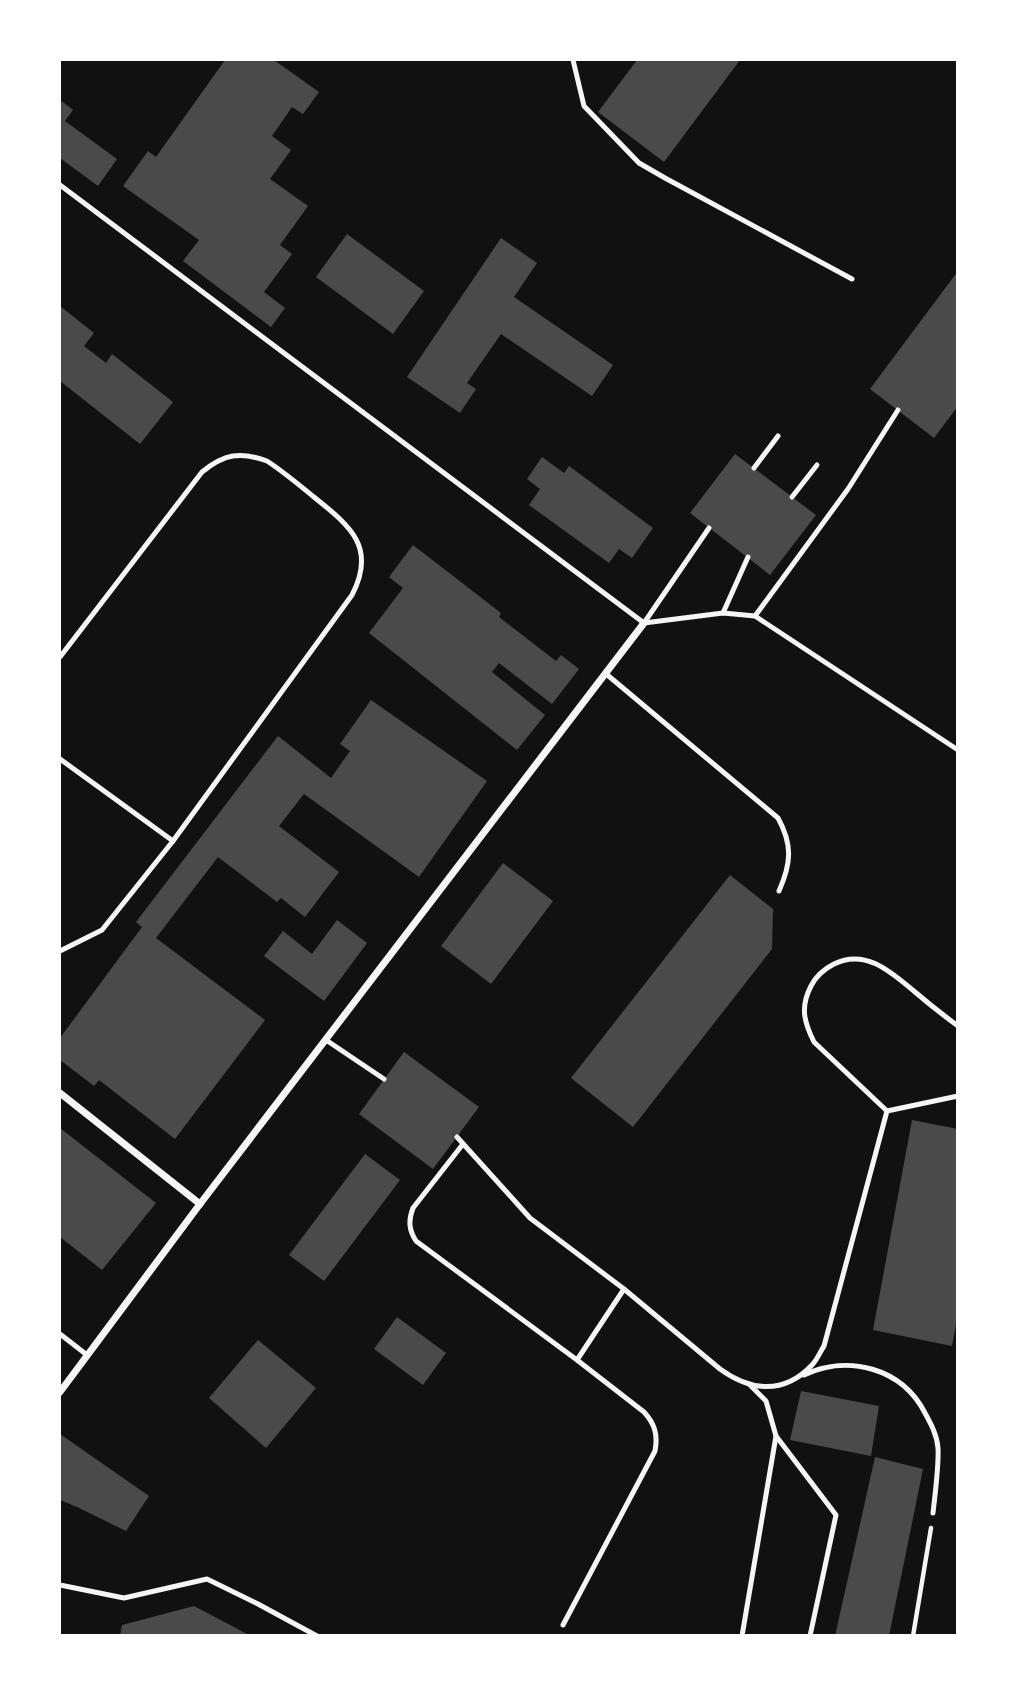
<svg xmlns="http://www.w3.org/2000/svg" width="1017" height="1695" viewBox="0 0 1017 1695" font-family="'DejaVu Sans',sans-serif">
<rect width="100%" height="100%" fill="#111"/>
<g fill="#4a4a4a">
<path d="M225,60h49l45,32 -16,22 -11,-7 -20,29 19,14 -21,29 38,27 -28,39 12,9 -28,38 21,16 -14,19 -88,-66 16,-21 -76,-54 25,-35 8,6z"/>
<path d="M637,60h103l-76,102 -66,-50z"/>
<path d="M60,100l13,10 -8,11 52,38 -19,27 -38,-28z"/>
<path d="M347,234l77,57 -31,43 -77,-57z"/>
<path d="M501,238l36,25 -23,34 99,68 -21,31 -91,-62 -34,49 9,6 -16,24 -53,-36z"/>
<path d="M958,271v135l-24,32 -64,-49z"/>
<path d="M60,306l34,27 -10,13 22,17 6,-9 61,48 -33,42 -80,-63z"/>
<path d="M735,454l81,61 -46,60 -80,-62z"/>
<path d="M542,457l22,16 5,-7 84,62 -21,30 -13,-9 -10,14 -80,-58 11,-16 -13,-10z"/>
<path d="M413,545l88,68 -2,4 57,44 5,-6 18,14 -27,35 -53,-41 -7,9 53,43 -28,35 -148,-117 34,-45 -14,-11z"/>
<path d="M371,700l116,81 -68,96 -115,-83 -25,32 60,46 -34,45 -24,-19 -4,4 -59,-45 -62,81 109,82 -90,119 -76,-59 -5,6 -34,-26v-22l82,-111 -6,-5 142,-186 53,42 19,-27 -10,-7z"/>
<path d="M503,863l50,38 -62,83 -50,-38z"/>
<path d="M730,875l43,34 -1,40 -139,178 -62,-49z"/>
<path d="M337,920l30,23 -43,58 -60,-45 19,-25 29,23z"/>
<path d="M404,1052l75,55 -46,62 -74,-55z"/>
<path d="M912,1120l46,9v185l-6,32 -79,-16z"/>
<path d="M60,1128l96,75 -54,67 -42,-33z"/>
<path d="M365,1154l35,26 -76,101 -35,-26z"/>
<path d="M397,1317l49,36 -23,32 -49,-36z"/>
<path d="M258,1340l58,48 -50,60 -57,-50z"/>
<path d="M801,1391l78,15 -8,50 -81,-16z"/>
<path d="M60,1434l89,62 -23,35 -49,-24 -17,-7z"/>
<path d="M875,1457l48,12 -34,167h-54z"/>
<path d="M194,1606l57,30h-131l2,-11z"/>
</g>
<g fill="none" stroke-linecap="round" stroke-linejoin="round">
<path stroke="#f5f5f5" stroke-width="4.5" d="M913,1636l18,-108"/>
<g stroke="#f5f5f5" stroke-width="5">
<path d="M573,60l11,46 55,57 26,15 187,101"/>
<path d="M60,185l584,438 79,-10 32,3 203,134"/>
<path d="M754,468l24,-32"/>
<path d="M792,497l25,-32"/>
<path d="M723,613l25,-56"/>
<path d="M755,616l93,-127 50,-79"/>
<path d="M644,623l65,-95"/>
<path d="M60,657l142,-185c22,-18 38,-21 65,-11 17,11 32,24 47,36 36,29 63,50 38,98l-179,246 -71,89 -42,21"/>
<path d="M605,673l173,145c15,27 13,46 1,73"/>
<path d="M60,759l113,82"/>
<path d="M326,1040l58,39"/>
<path d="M887,1111l-73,-69c-10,-20 -14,-35 -3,-56 5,-10 13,-17 23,-22 32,-16 58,9 81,28 14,12 28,23 43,34"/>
<path d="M887,1111l71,-15"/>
<path d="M457,1137l73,81 94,71 96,80c30,22 64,26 92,-4 5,-5 8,-13 12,-19l63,-235"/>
<path d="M463,1144l-50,64c-5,13 -4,22 3,33l161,119 67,52c11,12 14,23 11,39l-92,174"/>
<path d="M60,1334l27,21"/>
<path d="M577,1360l47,-71"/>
<path d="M804,1375c44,-21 98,-7 121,38 6,11 12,22 13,35 1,18 -3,46 -5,65"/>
<path d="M776,1436l60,79 -26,121"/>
<path d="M60,1585l64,13 83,-19 51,25 59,32"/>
<path d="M742,1636l34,-200 -10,-35 -16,-16"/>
</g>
<g stroke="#f5f5f5" stroke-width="7">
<path d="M60,1093l140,111"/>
<path d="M60,1392l140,-188 444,-581"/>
</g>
</g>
<rect width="1017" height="1695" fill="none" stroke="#ffffff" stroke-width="122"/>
</svg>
